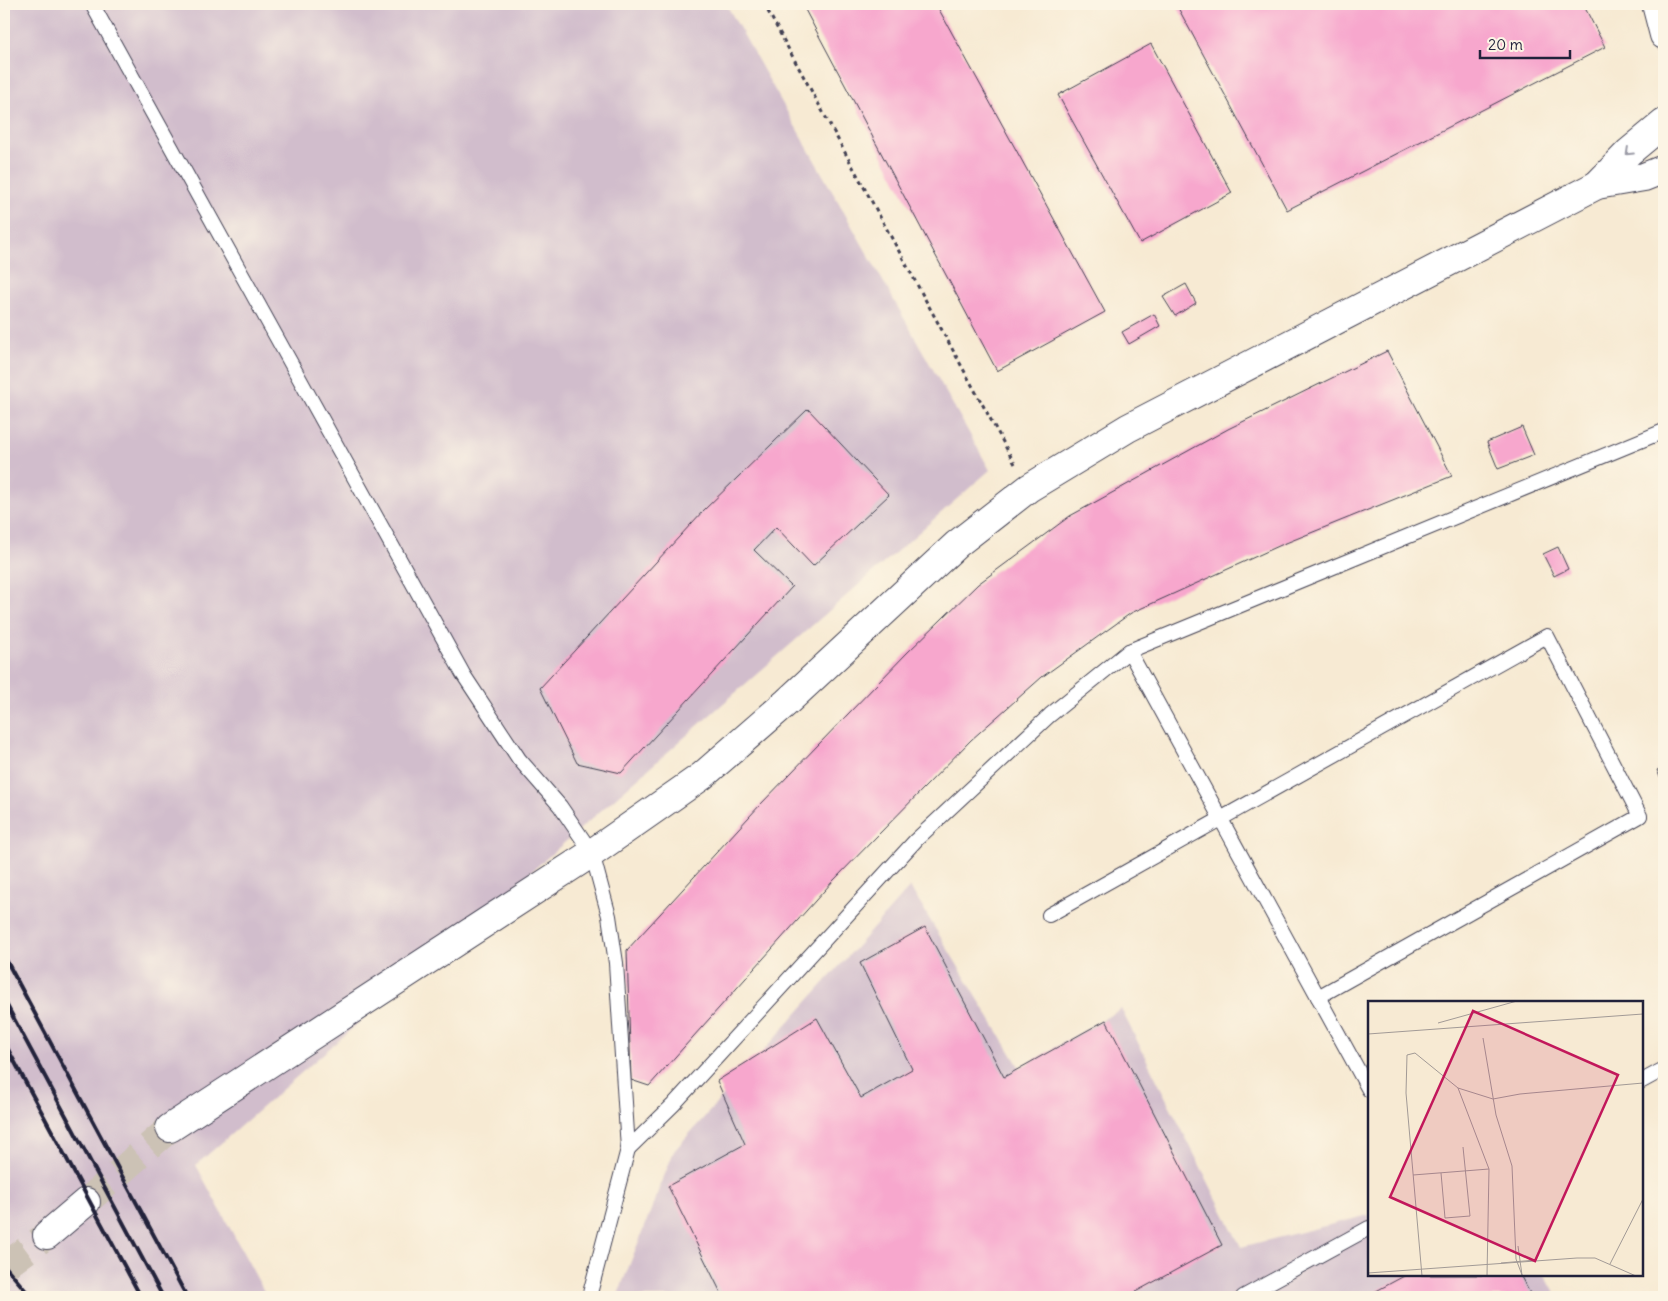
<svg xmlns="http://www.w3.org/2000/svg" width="1668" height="1301" viewBox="0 0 1668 1301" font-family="Delius,sans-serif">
<rect width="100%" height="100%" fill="#fcf5e5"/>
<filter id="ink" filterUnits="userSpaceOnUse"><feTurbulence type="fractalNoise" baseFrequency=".02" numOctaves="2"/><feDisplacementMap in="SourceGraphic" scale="10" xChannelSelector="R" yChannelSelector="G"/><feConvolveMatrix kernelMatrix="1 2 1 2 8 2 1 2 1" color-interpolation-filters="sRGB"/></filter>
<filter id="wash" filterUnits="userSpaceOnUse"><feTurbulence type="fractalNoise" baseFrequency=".0096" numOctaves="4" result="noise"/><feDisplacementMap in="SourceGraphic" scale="20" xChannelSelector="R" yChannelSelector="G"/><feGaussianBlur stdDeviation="1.12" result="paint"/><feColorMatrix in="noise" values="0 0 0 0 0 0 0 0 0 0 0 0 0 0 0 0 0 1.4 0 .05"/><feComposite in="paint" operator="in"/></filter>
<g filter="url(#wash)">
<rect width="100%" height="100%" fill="#f7ead3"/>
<g fill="#d1bdcc">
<path d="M4,4h722l264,466 -794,695 71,132h-263z"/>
<path d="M910,887l110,181 101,-59 120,238 128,-32v60h176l12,22h-940l57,-146z"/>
</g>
<g id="blocks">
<g fill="#f7a7cd">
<path d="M802,4h134l169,308 -108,59z"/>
<path d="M1176,4h407l22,43 -318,163z"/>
<path d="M1151,44l81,149 -92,50 -82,-148z"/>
<path d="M1186,284l10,19 -21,13 -12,-19z"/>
<path d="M1154,314l6,12 -31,18 -7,-12z"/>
<path d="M1387,351l65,125 -171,69 -150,68 -89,64 -71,63 -138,141 -184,205 -18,-6 -4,-130 133,-145 147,-152 71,-69 92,-68 158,-87z"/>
<path d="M808,409l81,86 -76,71 -37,-39 -22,23 38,37 -171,186 -44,-10 -37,-75 163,-177z"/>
<path d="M1522,427l12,28 -36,14 -11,-27z"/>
<path d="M1558,547l10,22 -14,7 -11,-22z"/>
<path d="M1664,767v20l-7,-17z"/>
<path d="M925,927l79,150 102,-57 116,225 -96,52h-403l-55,-111 77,-42 -28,-63 100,-63 44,80 51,-29 -52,-106z"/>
<path d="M1406,1275h114l12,22h-167z"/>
</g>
</g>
</g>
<g filter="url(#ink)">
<use href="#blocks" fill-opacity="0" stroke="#424052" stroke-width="1"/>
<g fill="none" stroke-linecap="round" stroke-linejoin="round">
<g stroke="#ccc2b5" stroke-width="28" stroke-dasharray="28 14" stroke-linecap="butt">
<path d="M86,1202l84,-74"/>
<path d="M4,1267l43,-32"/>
</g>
<g stroke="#424052" stroke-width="16">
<g id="lane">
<path d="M92,4l371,670 56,85 41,47 32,47 17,63 7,47 12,186 -39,148"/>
<path d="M1129,651l240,439"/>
<path d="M1049,915l498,-279 93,180 -322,181"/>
<path d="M1642,1081l22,-12"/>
<path d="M628,1149l45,-44 243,-265 134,-125 79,-64 535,-220"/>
<path d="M1243,1297l126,-69"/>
</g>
</g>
<g stroke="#424052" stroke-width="30">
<g id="street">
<path d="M1597,185l32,-33 35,-29"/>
<path d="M170,1128l422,-275 110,-77 85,-74 170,-158 72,-56 99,-60 469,-243 47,-8 20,-8"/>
<path d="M47,1235l39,-33"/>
</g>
</g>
<g stroke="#424052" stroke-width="30">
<path id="secondary" d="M1656,4l8,31"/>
</g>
<path stroke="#424052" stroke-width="3" stroke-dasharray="4 4" stroke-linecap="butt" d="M764,4l251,460"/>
<use href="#lane" stroke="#fff" stroke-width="14"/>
<use href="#street" stroke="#fff" stroke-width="28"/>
<use href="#secondary" stroke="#fff" stroke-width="28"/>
<g stroke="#22223b" stroke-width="4">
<path d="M4,956l183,341"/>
<path d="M4,1000l159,297"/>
<path d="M4,1042l137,255"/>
<path d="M4,1265l27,32"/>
</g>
</g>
<defs><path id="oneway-chevron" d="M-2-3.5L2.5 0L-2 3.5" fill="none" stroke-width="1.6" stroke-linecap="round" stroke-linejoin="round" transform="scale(1.25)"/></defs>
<use stroke="#9c9ca7" href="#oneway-chevron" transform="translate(1629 152) rotate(137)"/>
</g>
<g transform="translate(1368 1001)">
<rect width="275" height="275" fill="#f7ead3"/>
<path fill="none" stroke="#a29a96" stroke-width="1" d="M70,22l79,-22M0,33l275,-20M115,37l13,77 16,51 4,93 6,16M90,87l31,81 -2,107M73,172l4,45 25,-2 -7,-69M45,174l76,-6M150,245l4,29M133,262l35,-3M242,263l33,-65M0,272l209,-15h18l41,18M54,275l-16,-183 1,-38 8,-2 43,35 35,11 27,-5 123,-11"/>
<path fill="#c2185b" fill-opacity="0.15" stroke="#c2185b" stroke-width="2.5" d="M105,10l145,64 -83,186 -145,-64z"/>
<rect width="275" height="275" fill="none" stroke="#22223b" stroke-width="2.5"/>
</g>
<rect width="1668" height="1301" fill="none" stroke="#fcf5e5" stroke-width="20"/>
<path d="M1480 50v8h90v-8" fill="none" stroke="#22223b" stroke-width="2.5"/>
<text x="1488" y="50" font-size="15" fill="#22223b" stroke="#fcf5e5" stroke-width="4" paint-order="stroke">20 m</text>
</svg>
